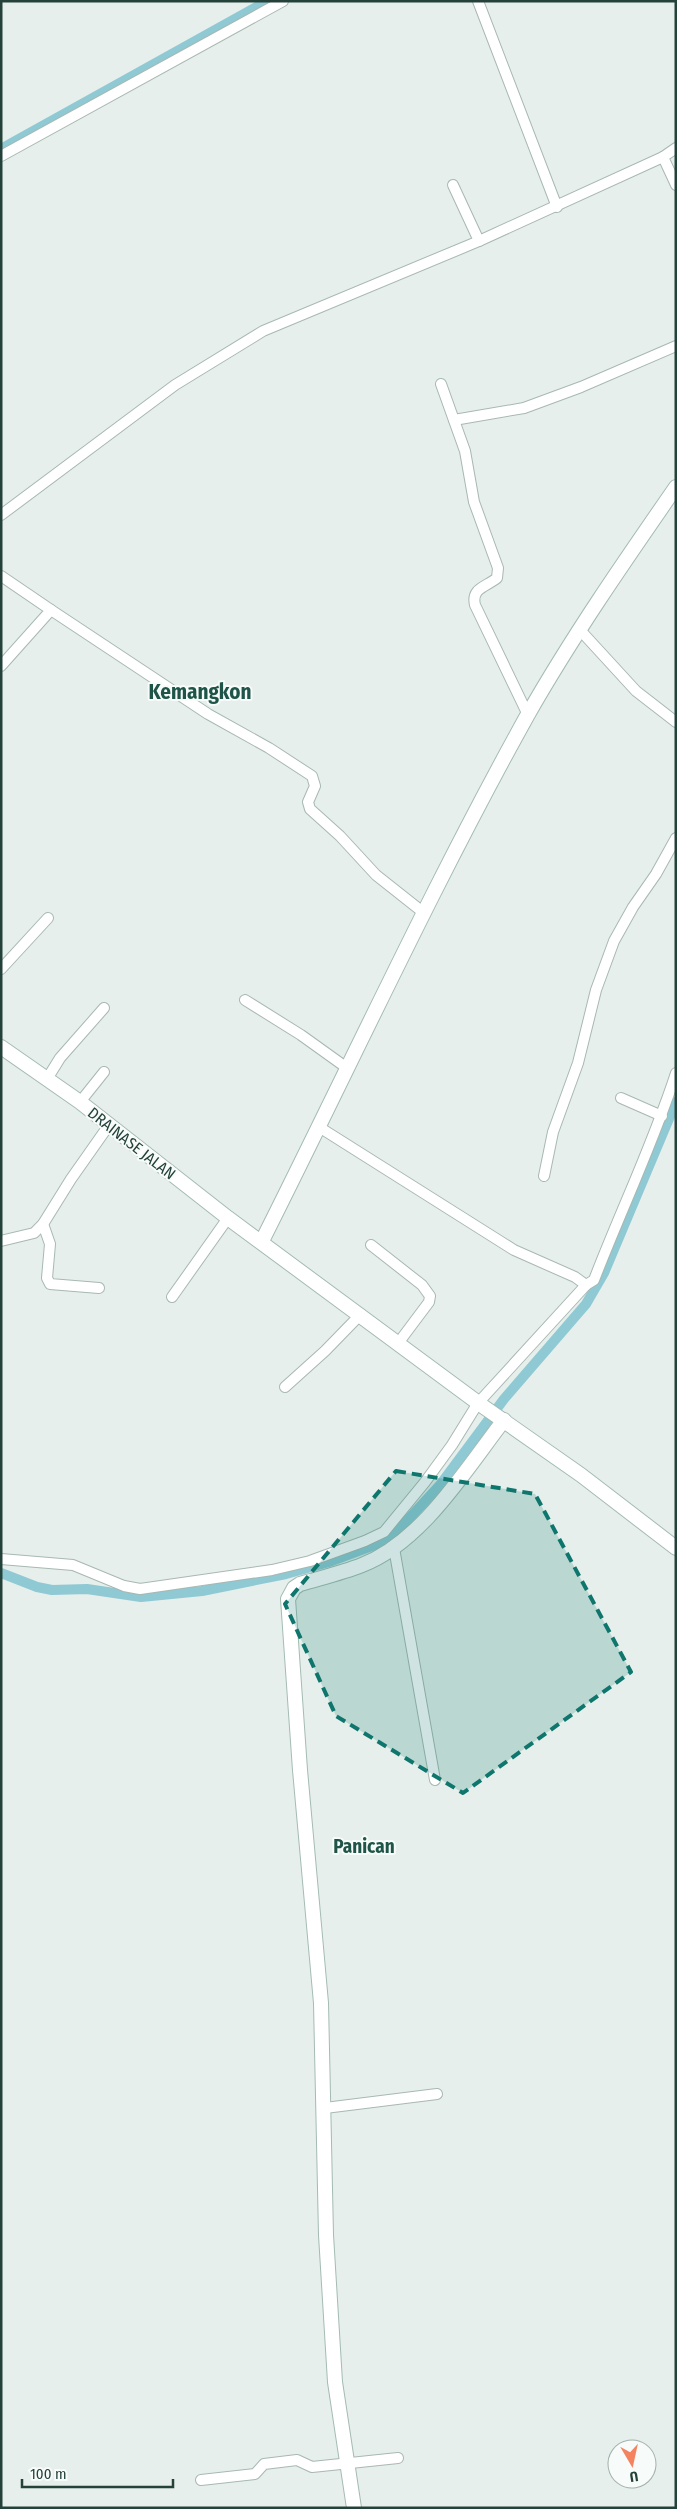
<svg xmlns="http://www.w3.org/2000/svg" width="677" height="2509" viewBox="0 0 677 2509" font-family="'Fira Sans Condensed',sans-serif">
<rect width="100%" height="100%" fill="#e6efeb"/>
<g fill="none" stroke-linecap="round" stroke-linejoin="round">
<g stroke="#8ec9d4" stroke-width="10">
<path d="M1,149l266,-148"/>
<path d="M1,1573l36,14 15,3 35,-1 54,8 61,-6 84,-17 43,-12 51,-19 23,-18 37,-40 64,-86 82,-95 18,-31 72,-171"/>
</g>
<g stroke="#a8b8b2" stroke-width="12">
<g id="street">
<path d="M478,1l79,206"/>
<path d="M676,148l-13,9 13,28"/>
<path d="M1,156l282,-155"/>
<path d="M453,185l26,56"/>
<path d="M441,384l24,67 9,51 24,66 -1,10c-11,9 -26,10 -22,27l53,110"/>
<path d="M454,420l70,-12 57,-21 95,-41"/>
<path d="M1,515l174,-130 88,-54 216,-90 184,-84"/>
<path d="M1,576l50,34 -50,56"/>
<path d="M51,610l157,104 61,34 43,28 3,10 -7,16 2,7 30,27 36,39 48,38"/>
<path d="M580,630l56,61 40,31"/>
<path d="M1,969l47,-51"/>
<path d="M245,1000l56,35 46,33"/>
<path d="M47,1079l13,-21 44,-50"/>
<path d="M621,1098l41,18"/>
<path d="M80,1102l24,-30"/>
<path d="M544,1176l9,-44 25,-69 18,-73 18,-49 19,-34 23,-33 20,-36"/>
<path d="M43,1224l7,20 -3,34 3,6 49,4"/>
<path d="M1,1241l33,-8 9,-9 28,-45 38,-54"/>
<path d="M371,1245l51,40 8,11 -1,6 -30,40"/>
<path d="M586,1285l8,-5c27,-70 59,-136 82,-207"/>
<path d="M172,1297l56,-79"/>
<path d="M285,1387l40,-36 36,-37"/>
<path d="M394,1548l41,232"/>
<path d="M1,1559l72,6 51,21 16,3 132,-19 38,-9 55,-20 19,-9 41,-50 27,-37 26,-42 108,-118 -11,-8 -61,-27 -195,-123"/>
<path d="M325,2108l112,-14"/>
<path d="M201,2480l54,-6 9,-10 33,-4 15,7 86,-9"/>
</g>
</g>
<g stroke="#a4bbb3" stroke-width="16">
<g id="secondary">
<path d="M1,1047l79,55 148,116 253,187 100,70 95,73"/>
<path d="M262,1241c88,-175 170,-354 265,-525 45,-79 97,-154 149,-229"/>
<path d="M354,2508l-19,-126 -9,-147 -5,-232 -21,-233 -12,-171 6,-11 6,-4c20,-6 42,-11 62,-19 60,-23 104,-96 142,-145"/>
</g>
</g>
<use href="#street" stroke="#fff" stroke-width="10"/>
<use href="#secondary" stroke="#fff" stroke-width="14"/>
</g>
<path fill="#0f766e" fill-opacity="0.2" stroke="#0f766e" stroke-width="4" stroke-dasharray="10 6" stroke-linejoin="round" d="M396,1471l139,23 96,178 -168,121 -127,-77 -51,-112z"/>
<g text-anchor="middle" stroke-width="4" stroke-linejoin="round" paint-order="stroke">
<g font-size="16" fill="#24423a" stroke="#f7fbf9">
<text transform="translate(132 1143) rotate(38)" y="6">DRAINASE JALAN</text>
</g>
<g font-size="19" font-weight="bold" fill="#1f5548" stroke="#f7fbf9">
<text x="364" y="1853">Panican</text>
</g>
<g font-size="21" font-weight="bold" fill="#1f5548" stroke="#f7fbf9">
<text x="200" y="699">Kemangkon</text>
</g>
</g>
<rect width="677" height="2509" fill="none" stroke="#24423a" stroke-width="5"/>
<g transform="translate(632 2464) rotate(171)"><circle r="24" fill="#f7fbf9" stroke="#a3b1ad"/>
<path d="M0-4L9 19L0 12L-9 19Z" fill="#f4845f"/>
<text y="-8" font-size="14" font-weight="bold" text-anchor="middle" fill="#24423a">U</text>
</g>
<path d="M22 2479v8h151v-8" fill="none" stroke="#24423a" stroke-width="2.5"/>
<text x="30" y="2479" font-size="15" fill="#24423a" stroke="#f7fbf9" stroke-width="4" paint-order="stroke">100 m</text>
</svg>
